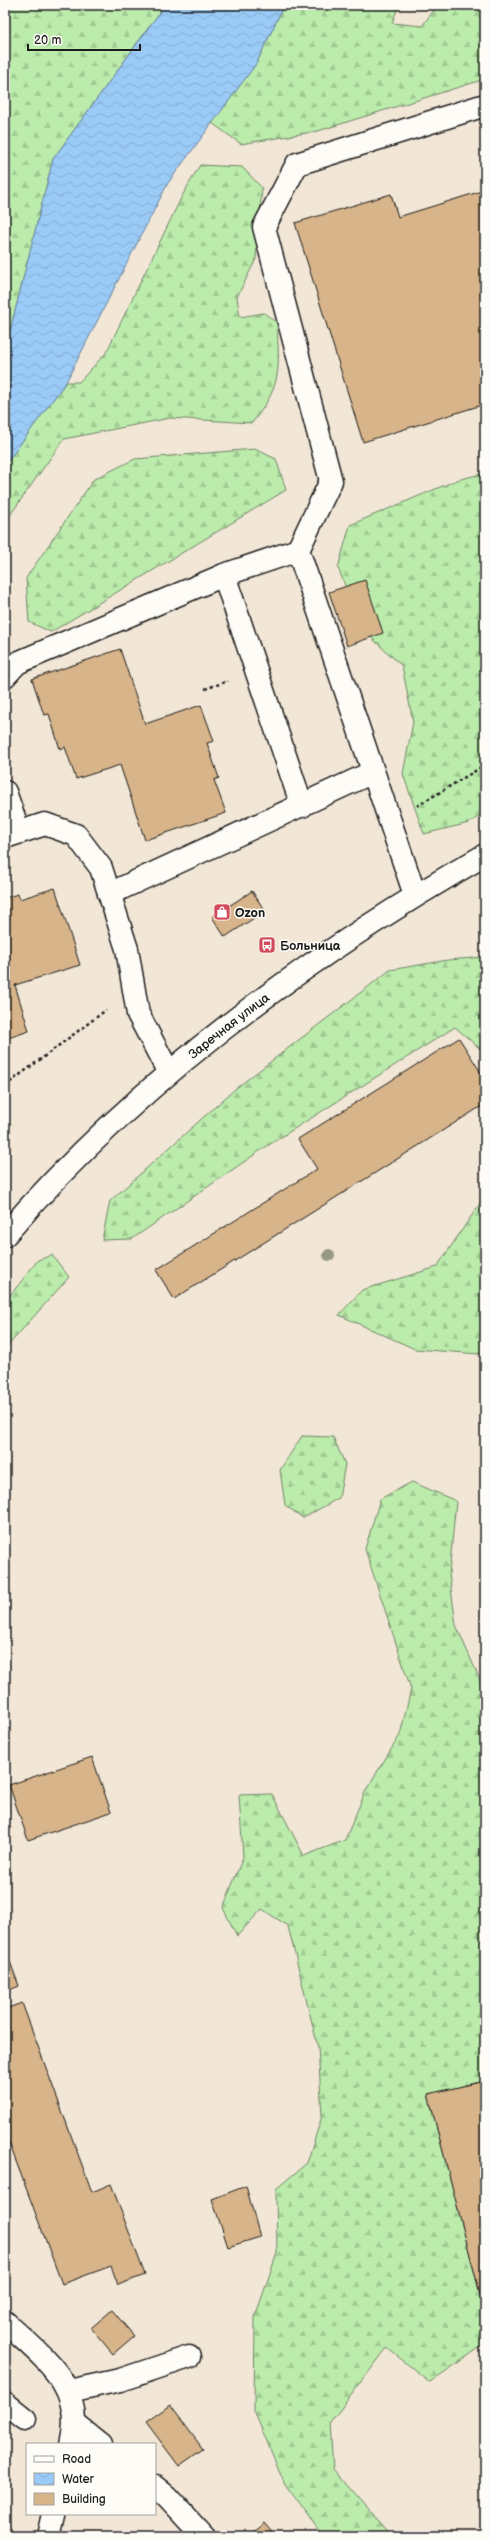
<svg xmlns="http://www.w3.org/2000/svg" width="490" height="2541" viewBox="0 0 490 2541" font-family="'Balsamiq Sans',sans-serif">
<defs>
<pattern id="forest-firs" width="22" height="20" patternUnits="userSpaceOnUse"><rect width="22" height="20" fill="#bcecac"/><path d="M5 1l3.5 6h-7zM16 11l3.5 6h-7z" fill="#a1ca93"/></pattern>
<pattern id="water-waves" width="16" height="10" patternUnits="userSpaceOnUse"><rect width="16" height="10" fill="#9acaf6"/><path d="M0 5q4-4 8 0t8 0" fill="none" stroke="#84add2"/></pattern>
</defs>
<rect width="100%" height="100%" fill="#f2e6d6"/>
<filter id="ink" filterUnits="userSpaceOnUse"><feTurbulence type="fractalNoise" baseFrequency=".025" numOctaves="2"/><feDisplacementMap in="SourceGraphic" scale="8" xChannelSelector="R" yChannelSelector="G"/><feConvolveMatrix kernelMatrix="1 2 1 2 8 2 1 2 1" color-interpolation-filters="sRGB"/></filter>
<g filter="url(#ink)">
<g fill="url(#forest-firs)" stroke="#6c8464">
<path d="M5,5h160l-112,154 -48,192z"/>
<path d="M284,5h115l-7,18 30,3 16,-21h47v74l-167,52 -77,13 -29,-21 44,-59z"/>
<path d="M200,165l42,2 20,21 -6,71 -19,38 3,20 24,-4 13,10c2,47 6,61 -25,100l-82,-5 -106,21 -59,83v-57l61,-83h13l27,-29 76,-157z"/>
<path d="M255,449l21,10 10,31 -235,142 -22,-10 -3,-44 68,-99 41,-20z"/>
<path d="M485,473v340l-16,10 -45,11 -21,-60 10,-52 -11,-56 -39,-36 -25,-62 12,-43 107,-45z"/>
<path d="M485,957v96l-30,-26 -188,119 -135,93 -30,1 8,-39 125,-112 155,-119 58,-10z"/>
<path d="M483,1199h2v151l-6,4 -64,-5 -76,-34 23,-25 75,-23z"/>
<path d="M52,1255l17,22 -64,72v-47l33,-42z"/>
<path d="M302,1436l31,1 12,27 -6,34 -36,20 -18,-13 -5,-35z"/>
<path d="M412,1482l44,19 -7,73 7,51 26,60h3v396l-57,13 57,219v31l-55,38 -43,-34 -57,75 3,46 58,67h-68l-38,-52 -31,-73 1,-94 22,-64 -1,-64 31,-26 15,-47 -4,-69 -30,-121 -26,-17 -25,27 -14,-28 20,-51 -4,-62 33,-1 32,62 41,-16 21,-50 34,-55 11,-46 -46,-140 15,-50z"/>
</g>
<path fill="url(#water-waves)" stroke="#68849f" d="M165,5h119l-28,59 -88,119 -102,199 -61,83v-114l48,-192z"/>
<g fill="#d7b489" stroke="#1c1c1c">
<path d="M485,190v214l-122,38 -68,-219 96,-29 7,23z"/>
<path d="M365,580l18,53 -36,13 -18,-54z"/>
<path d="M120,649l25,75 56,-19 13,36 -7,2 12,35 -5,2 12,33 -81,27 -25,-75 -44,14 -11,-32 -5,2 -11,-35 -5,1 -12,-36z"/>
<path d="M55,888l25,77 -65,20 14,46 -24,8v-141l13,-4 2,5z"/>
<path d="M252,891l13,20 -40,26 -13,-20z"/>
<path d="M459,1038l26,41v25l-311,195 -18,-29 161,-101 -19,-30z"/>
<path d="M92,1757l19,55 -83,28 -19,-55z"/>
<path d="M5,1948l14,38 -14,6z"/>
<path d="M22,2003l70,189 19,-8 34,91 -27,10 -7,-19 -49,18 -57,-152v-123z"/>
<path d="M485,2081v232l-57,-219z"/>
<path d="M246,2186l14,51 -32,10 -16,-48z"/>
<path d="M112,2310l22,26 -21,18 -22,-26z"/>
<path d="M170,2405l33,44 -24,17 -33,-44z"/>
<path d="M264,2522l12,14h-21l-3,-4z"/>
</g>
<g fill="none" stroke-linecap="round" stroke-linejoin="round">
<g stroke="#1c1c1c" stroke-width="25">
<g id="service">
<path d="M224,575l78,231"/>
<path d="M5,676l12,-13 207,-88 74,-25"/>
<path d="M5,792l14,40"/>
<path d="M5,837l40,-13 31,11 25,33 26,81 11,65 31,59"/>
<path d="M109,894l264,-122"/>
<path d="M415,895l-117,-345 33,-69 -67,-254 33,-63 188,-59"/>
<path d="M5,2322c38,36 81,64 66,122"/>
<path d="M69,2391l51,-11 69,-23"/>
<path d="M5,2403l20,16"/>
<path d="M76,2425l24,19"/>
<path d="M155,2487l11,9 37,40"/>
<path d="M48,2536l5,-22"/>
</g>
</g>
<g stroke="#1c1c1c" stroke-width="25">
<g id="secondary">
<path id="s1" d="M5,1235c133,-155 303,-279 480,-380"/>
</g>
</g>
<g stroke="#1c1c1c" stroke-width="2.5" stroke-dasharray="3 3" stroke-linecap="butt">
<path d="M205,689l23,-8"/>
<path d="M417,806l68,-41"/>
<path d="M5,1086l101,-76"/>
</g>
<use href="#service" stroke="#fdfcf7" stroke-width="22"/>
<use href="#secondary" stroke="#fdfcf7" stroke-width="22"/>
</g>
<circle fill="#979987" cx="329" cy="1255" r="6"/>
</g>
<defs>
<g id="shop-square" transform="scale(0.9)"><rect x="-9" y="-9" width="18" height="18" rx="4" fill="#d1495b" stroke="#fdfcf7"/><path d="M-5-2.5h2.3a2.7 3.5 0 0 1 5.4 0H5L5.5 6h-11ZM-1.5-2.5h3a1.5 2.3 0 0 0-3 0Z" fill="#fff"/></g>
<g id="bus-square" transform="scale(0.9)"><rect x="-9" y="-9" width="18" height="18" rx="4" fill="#d1495b" stroke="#fdfcf7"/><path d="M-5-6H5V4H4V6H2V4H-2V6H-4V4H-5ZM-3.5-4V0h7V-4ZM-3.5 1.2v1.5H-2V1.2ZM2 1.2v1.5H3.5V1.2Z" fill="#fff"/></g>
</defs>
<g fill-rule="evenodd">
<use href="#shop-square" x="222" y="912"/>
<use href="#bus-square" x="267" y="945"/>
</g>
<g text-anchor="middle" stroke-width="3" stroke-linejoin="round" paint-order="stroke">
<g font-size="13" font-weight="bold" fill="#1c1c1c" stroke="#fdfcf7" text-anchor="start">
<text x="235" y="917">Ozon</text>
<text x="280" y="950">Больница</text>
</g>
<g font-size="13" fill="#1c1c1c" stroke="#fdfcf7">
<text dy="5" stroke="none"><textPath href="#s1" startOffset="307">Заречная улица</textPath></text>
</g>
</g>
<rect width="490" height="2541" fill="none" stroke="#fdfcf7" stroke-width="20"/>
<rect x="10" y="10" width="470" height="2521" fill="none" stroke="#1c1c1c" stroke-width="1.5" filter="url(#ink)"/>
<rect x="26" y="2443" width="130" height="72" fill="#fdfcf7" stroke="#a3a29f"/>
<rect x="34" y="2456" width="20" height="6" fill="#fdfcf7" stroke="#a3a29f"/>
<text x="62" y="2463" font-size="12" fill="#1c1c1c">Road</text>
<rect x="34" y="2473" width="20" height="12" fill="url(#water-waves)" stroke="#a3a29f"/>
<text x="62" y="2483" font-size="12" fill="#1c1c1c">Water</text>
<rect x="34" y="2493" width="20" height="12" fill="#d7b489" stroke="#a3a29f"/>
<text x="62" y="2503" font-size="12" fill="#1c1c1c">Building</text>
<path d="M28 44v6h112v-6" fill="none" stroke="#1c1c1c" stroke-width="2"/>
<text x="34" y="44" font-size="12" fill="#1c1c1c" stroke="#fdfcf7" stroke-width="3" paint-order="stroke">20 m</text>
</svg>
